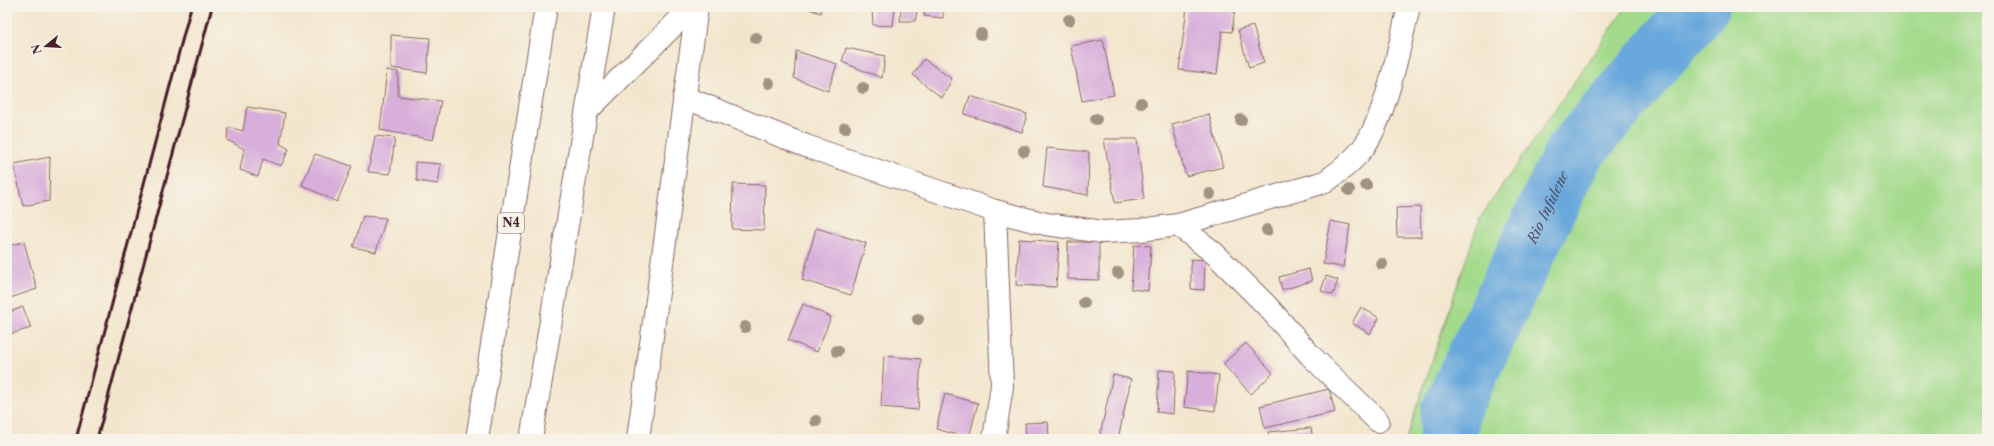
<svg xmlns="http://www.w3.org/2000/svg" width="1994" height="446" viewBox="0 0 1994 446" font-family="'Libre Caslon Text',serif">
<rect width="100%" height="100%" fill="#f7f3e8"/>
<filter id="ink" filterUnits="userSpaceOnUse"><feTurbulence type="fractalNoise" baseFrequency=".025" numOctaves="2"/><feDisplacementMap in="SourceGraphic" scale="8" xChannelSelector="R" yChannelSelector="G"/><feConvolveMatrix kernelMatrix="1 2 1 2 8 2 1 2 1" color-interpolation-filters="sRGB"/></filter>
<filter id="wash" filterUnits="userSpaceOnUse"><feTurbulence type="fractalNoise" baseFrequency=".012" numOctaves="4" result="noise"/><feDisplacementMap in="SourceGraphic" scale="16" xChannelSelector="R" yChannelSelector="G"/><feGaussianBlur stdDeviation="0.9" result="paint"/><feColorMatrix in="noise" values="0 0 0 0 0 0 0 0 0 0 0 0 0 0 0 0 0 1.4 0 .05"/><feComposite in="paint" operator="in"/></filter>
<g filter="url(#wash)">
<rect width="100%" height="100%" fill="#f3e6ce"/>
<path fill="#a3da8b" stroke="#767c5b" d="M1626,7h361v432h-581l74,-221z"/>
<g fill="none" stroke-linecap="round" stroke-linejoin="round">
<path stroke="#69a8dc" stroke-width="59" id="s1" d="M1448,439l2,-27 123,-258 127,-147"/>
</g>
<g id="blocks">
<g fill="#d8aeda">
<path d="M804,7h18l-1,6z"/>
<path d="M872,7h23l-2,19 -20,-1z"/>
<path d="M901,7h17l-3,14h-15z"/>
<path d="M925,7h18v11l-19,-2z"/>
<path d="M1187,7h48l-3,25 -10,-1 -5,43 -38,-4z"/>
<path d="M1253,26l11,37 -15,5 -11,-38z"/>
<path d="M391,35l39,3 -3,35 -36,-5z"/>
<path d="M1103,40l11,55 -32,6 -11,-55z"/>
<path d="M846,48l39,8 -3,22 -40,-16z"/>
<path d="M796,51l41,13 -9,27 -34,-13z"/>
<path d="M924,59l28,20 -10,19 -29,-23z"/>
<path d="M387,70l11,2v24l43,5 -8,39 -53,-10z"/>
<path d="M970,96l57,18 -5,18 -58,-18z"/>
<path d="M247,107l38,6 -5,31 9,5 -8,17 -18,-7 -5,18 -18,-7 4,-21 -17,-9 1,-13 15,4z"/>
<path d="M1209,114l14,53 -37,9 -14,-52z"/>
<path d="M375,136l20,2 -5,36 -22,-2z"/>
<path d="M1104,139h33l7,60 -29,4z"/>
<path d="M1047,148l42,4 -1,43 -45,-8z"/>
<path d="M315,154l37,12 -15,36 -35,-17z"/>
<path d="M50,157l-1,44 -26,5 -9,-42z"/>
<path d="M415,162l26,2 -3,20 -21,-3z"/>
<path d="M733,184l32,1 -1,45 -32,-1z"/>
<path d="M1420,207l1,30h-24l-1,-29z"/>
<path d="M363,216l23,2 -10,34 -23,-5z"/>
<path d="M1331,221l19,4 -7,42 -20,-3z"/>
<path d="M816,228l50,15 -15,52 -49,-15z"/>
<path d="M1019,239l40,3 -3,45 -40,-2z"/>
<path d="M24,242l13,47 -30,10v-53z"/>
<path d="M1068,242h31v38l-31,-1z"/>
<path d="M1134,245l17,1 -3,45 -17,-2z"/>
<path d="M1191,259l14,1 -1,30 -13,-1z"/>
<path d="M1309,269l3,12 -30,9 -3,-13z"/>
<path d="M1326,276l12,4 -5,15 -12,-4z"/>
<path d="M803,304l28,13 -14,35 -29,-12z"/>
<path d="M23,307l8,21 -24,7v-22z"/>
<path d="M1361,307l18,11 -9,16 -18,-11z"/>
<path d="M1246,343l27,30 -22,21 -28,-30z"/>
<path d="M884,356l37,3 -3,51 -37,-3z"/>
<path d="M1159,370l16,1 -2,43 -16,-2z"/>
<path d="M1188,371l31,4 -4,36 -31,-4z"/>
<path d="M1113,375l18,4 -13,60 -18,-4z"/>
<path d="M1329,389l6,23 -70,16 -5,-22z"/>
<path d="M945,394l33,9 -9,35 -33,-9z"/>
<path d="M1048,422l1,17h-23l-1,-16z"/>
<path d="M1311,428l2,11h-44l-1,-7z"/>
</g>
</g>
</g>
<g filter="url(#ink)">
<use href="#blocks" fill-opacity="0" stroke="#856564" stroke-width="1"/>
<g fill="none" stroke-linecap="round" stroke-linejoin="round">
<g stroke="#856564" stroke-width="24">
<g id="street">
<path d="M684,97l122,49 189,65 51,13 57,8 38,-2 37,-5 147,-43c12,-9 24,-17 33,-28 27,-28 41,-108 51,-147"/>
<path d="M588,110l104,-103"/>
<path d="M1178,225l36,28 53,53 43,49 68,66"/>
<path d="M638,439l59,-432"/>
<path d="M994,439l8,-53 -7,-175"/>
</g>
</g>
<g stroke="#856564" stroke-width="24">
<g id="highway">
<path d="M477,439l69,-432"/>
<path d="M531,439l73,-432"/>
</g>
</g>
<use href="#street" stroke="#fff" stroke-width="22"/>
<use href="#highway" stroke="#fff" stroke-width="22"/>
<g stroke="#4a1f2b" stroke-width="3">
<path d="M76,439l115,-432"/>
<path d="M97,439l115,-432"/>
</g>
</g>
<g fill="#a29282">
<circle cx="1069" cy="20" r="6"/>
<circle cx="981" cy="34" r="6"/>
<circle cx="756" cy="38" r="6"/>
<circle cx="769" cy="83" r="6"/>
<circle cx="863" cy="88" r="6"/>
<circle cx="1141" cy="103" r="6"/>
<circle cx="1096" cy="119" r="6"/>
<circle cx="1241" cy="120" r="6"/>
<circle cx="845" cy="128" r="6"/>
<circle cx="1024" cy="151" r="6"/>
<circle cx="1366" cy="185" r="6"/>
<circle cx="1349" cy="190" r="6"/>
<circle cx="1210" cy="194" r="6"/>
<circle cx="1267" cy="230" r="6"/>
<circle cx="1382" cy="264" r="6"/>
<circle cx="1118" cy="273" r="6"/>
<circle cx="1084" cy="303" r="6"/>
<circle cx="918" cy="319" r="6"/>
<circle cx="745" cy="327" r="6"/>
<circle cx="837" cy="351" r="6"/>
<circle cx="816" cy="421" r="6"/>
</g>
</g>
<g text-anchor="middle" stroke-width="3.5" stroke-linejoin="round" paint-order="stroke">
<rect fill="#f7f3e8" stroke="#7e5f64" stroke-width="1" x="498" y="213" width="26" height="20" rx="3"/>
<g font-size="12" font-weight="bold" fill="#4a1f2b">
<text x="511" y="227">N4</text>
</g>
<g font-size="14" font-style="italic" fill="#554f69" stroke="#f7f3e8">
<text dy="5" stroke="none"><textPath href="#s1" startOffset="254">Rio Infulene</textPath></text>
</g>
</g>
<rect width="1994" height="446" fill="none" stroke="#f7f3e8" stroke-width="24"/>
<g transform="translate(46 46) rotate(252)" stroke="#f7f3e8" stroke-width="3" paint-order="stroke">
<path d="M0-3L7 15L0 10L-7 15Z" fill="#4a1f2b"/>
<text y="-6" font-size="11" font-weight="bold" text-anchor="middle" fill="#4a1f2b">N</text>
</g>
</svg>
